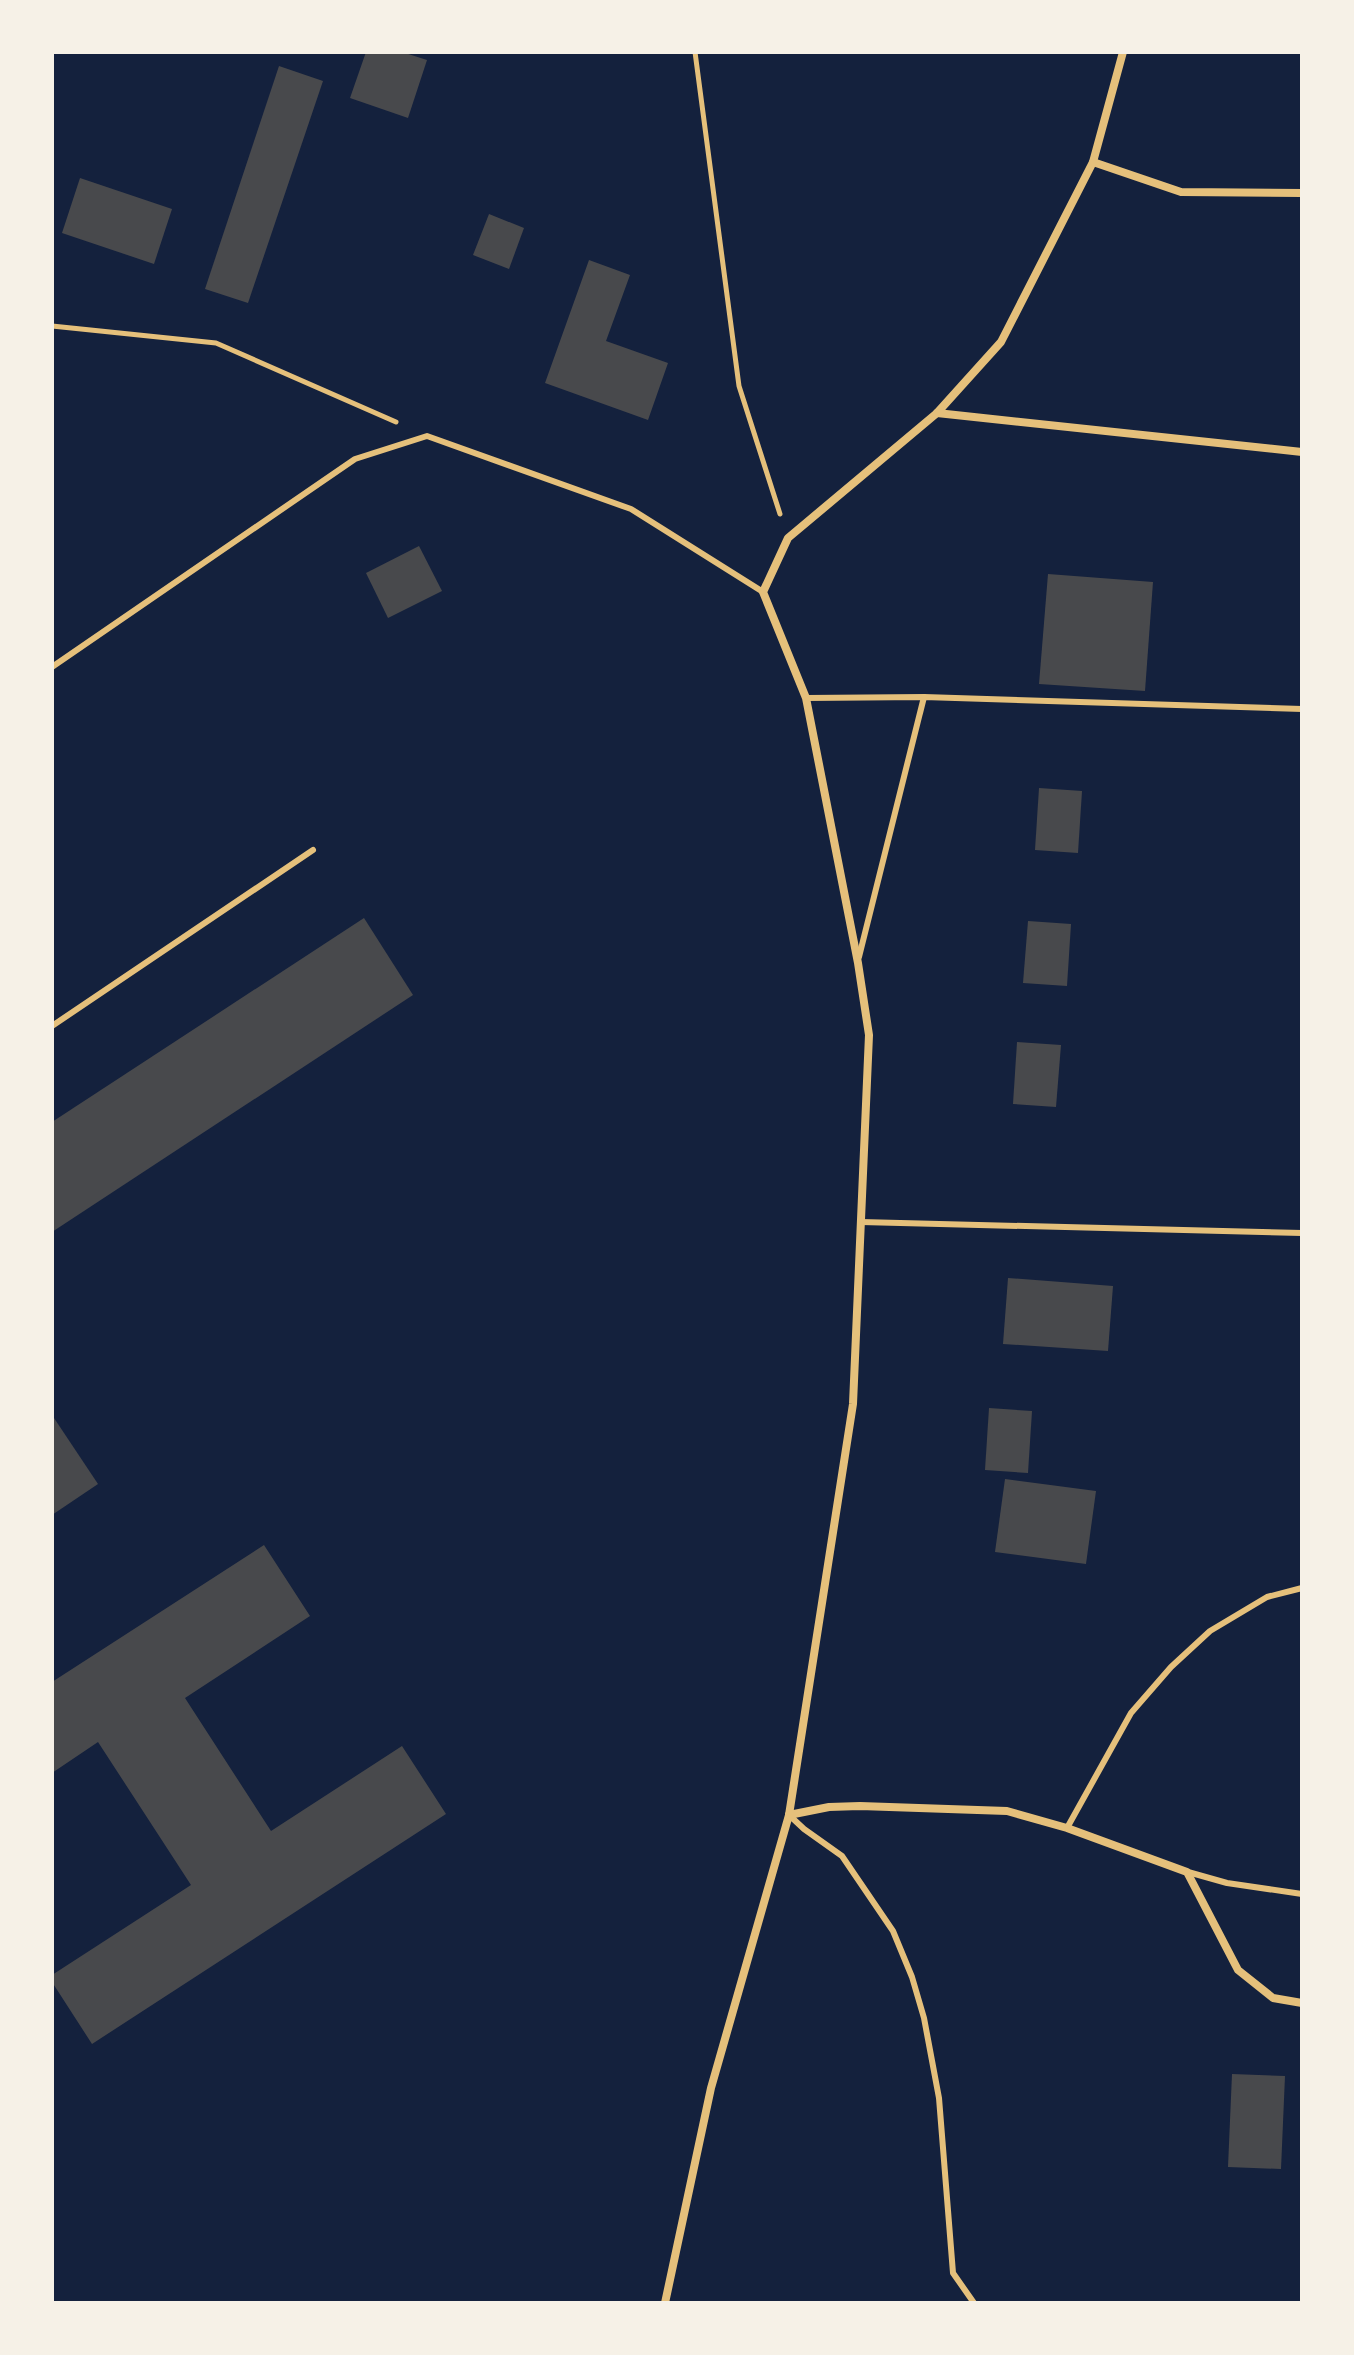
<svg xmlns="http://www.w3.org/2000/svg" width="1354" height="2355" viewBox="0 0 1354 2355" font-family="'Source Sans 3',sans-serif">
<rect width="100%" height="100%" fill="#14213d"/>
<g fill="#48494c">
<path d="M366,52h36l25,8 -19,58 -58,-20z"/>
<path d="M279,66l44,15 -75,222 -43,-14z"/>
<path d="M80,178l92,31 -18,55 -92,-31z"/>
<path d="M489,214l35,14 -15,41 -36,-14z"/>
<path d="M589,260l41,15 -24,66 62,22 -20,57 -103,-37z"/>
<path d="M419,546l23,45 -54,27 -22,-45z"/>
<path d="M1048,574l105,8 -8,109 -106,-7z"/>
<path d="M1039,788l43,3 -4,62 -43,-3z"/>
<path d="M364,918l49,77 -361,237v-110z"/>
<path d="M1028,921l43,3 -4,62 -44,-3z"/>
<path d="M1017,1042l44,3 -5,62 -43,-3z"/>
<path d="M1008,1278l105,8 -5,65 -105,-7z"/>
<path d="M989,1408l43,3 -4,62 -43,-3z"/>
<path d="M52,1415l46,69 -46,31z"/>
<path d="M1005,1479l91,12 -10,73 -91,-12z"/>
<path d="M264,1545l46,71 -125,82 86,133 131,-85 44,68 -354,230 -40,-62v-7l139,-90 -93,-143 -46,31v-91z"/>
<path d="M1232,2074l53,2 -4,93 -53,-2z"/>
</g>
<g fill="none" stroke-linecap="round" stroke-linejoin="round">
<g stroke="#e5c07b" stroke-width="5">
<path d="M695,52l44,334 41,128"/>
<path d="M52,326l164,17 180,79"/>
</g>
<g stroke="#e5c07b" stroke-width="6">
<path d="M52,667l303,-208 72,-23 204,73 132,83"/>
<path d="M806,698l118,-1 378,12"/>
<path d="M859,957l65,-260"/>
<path d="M52,1026l261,-176"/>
<path d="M861,1222l441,11"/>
<path d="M789,1815l15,14 38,27 51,75 19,46 12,41 15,80 14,175 21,30"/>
<path d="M1067,1828l64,-115 40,-46 39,-36 57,-34 35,-9"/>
<path d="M1188,1872l39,11 75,11"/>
</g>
<g stroke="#e5c07b" stroke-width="8">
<path d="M1093,162l88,30 121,1"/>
<path d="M937,413l365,39"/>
<path d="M789,1815l40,-8 31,-1 147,5 60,17 120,44 51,98 35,28 29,5"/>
<path d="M665,2303l46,-215 78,-273 64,-411 16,-369 -11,-72 -52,-265 -43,-106 25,-54 149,-125 64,-71 92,-180 30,-110"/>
</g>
</g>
<rect width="1354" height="2355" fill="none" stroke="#f6f1e7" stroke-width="108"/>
</svg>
